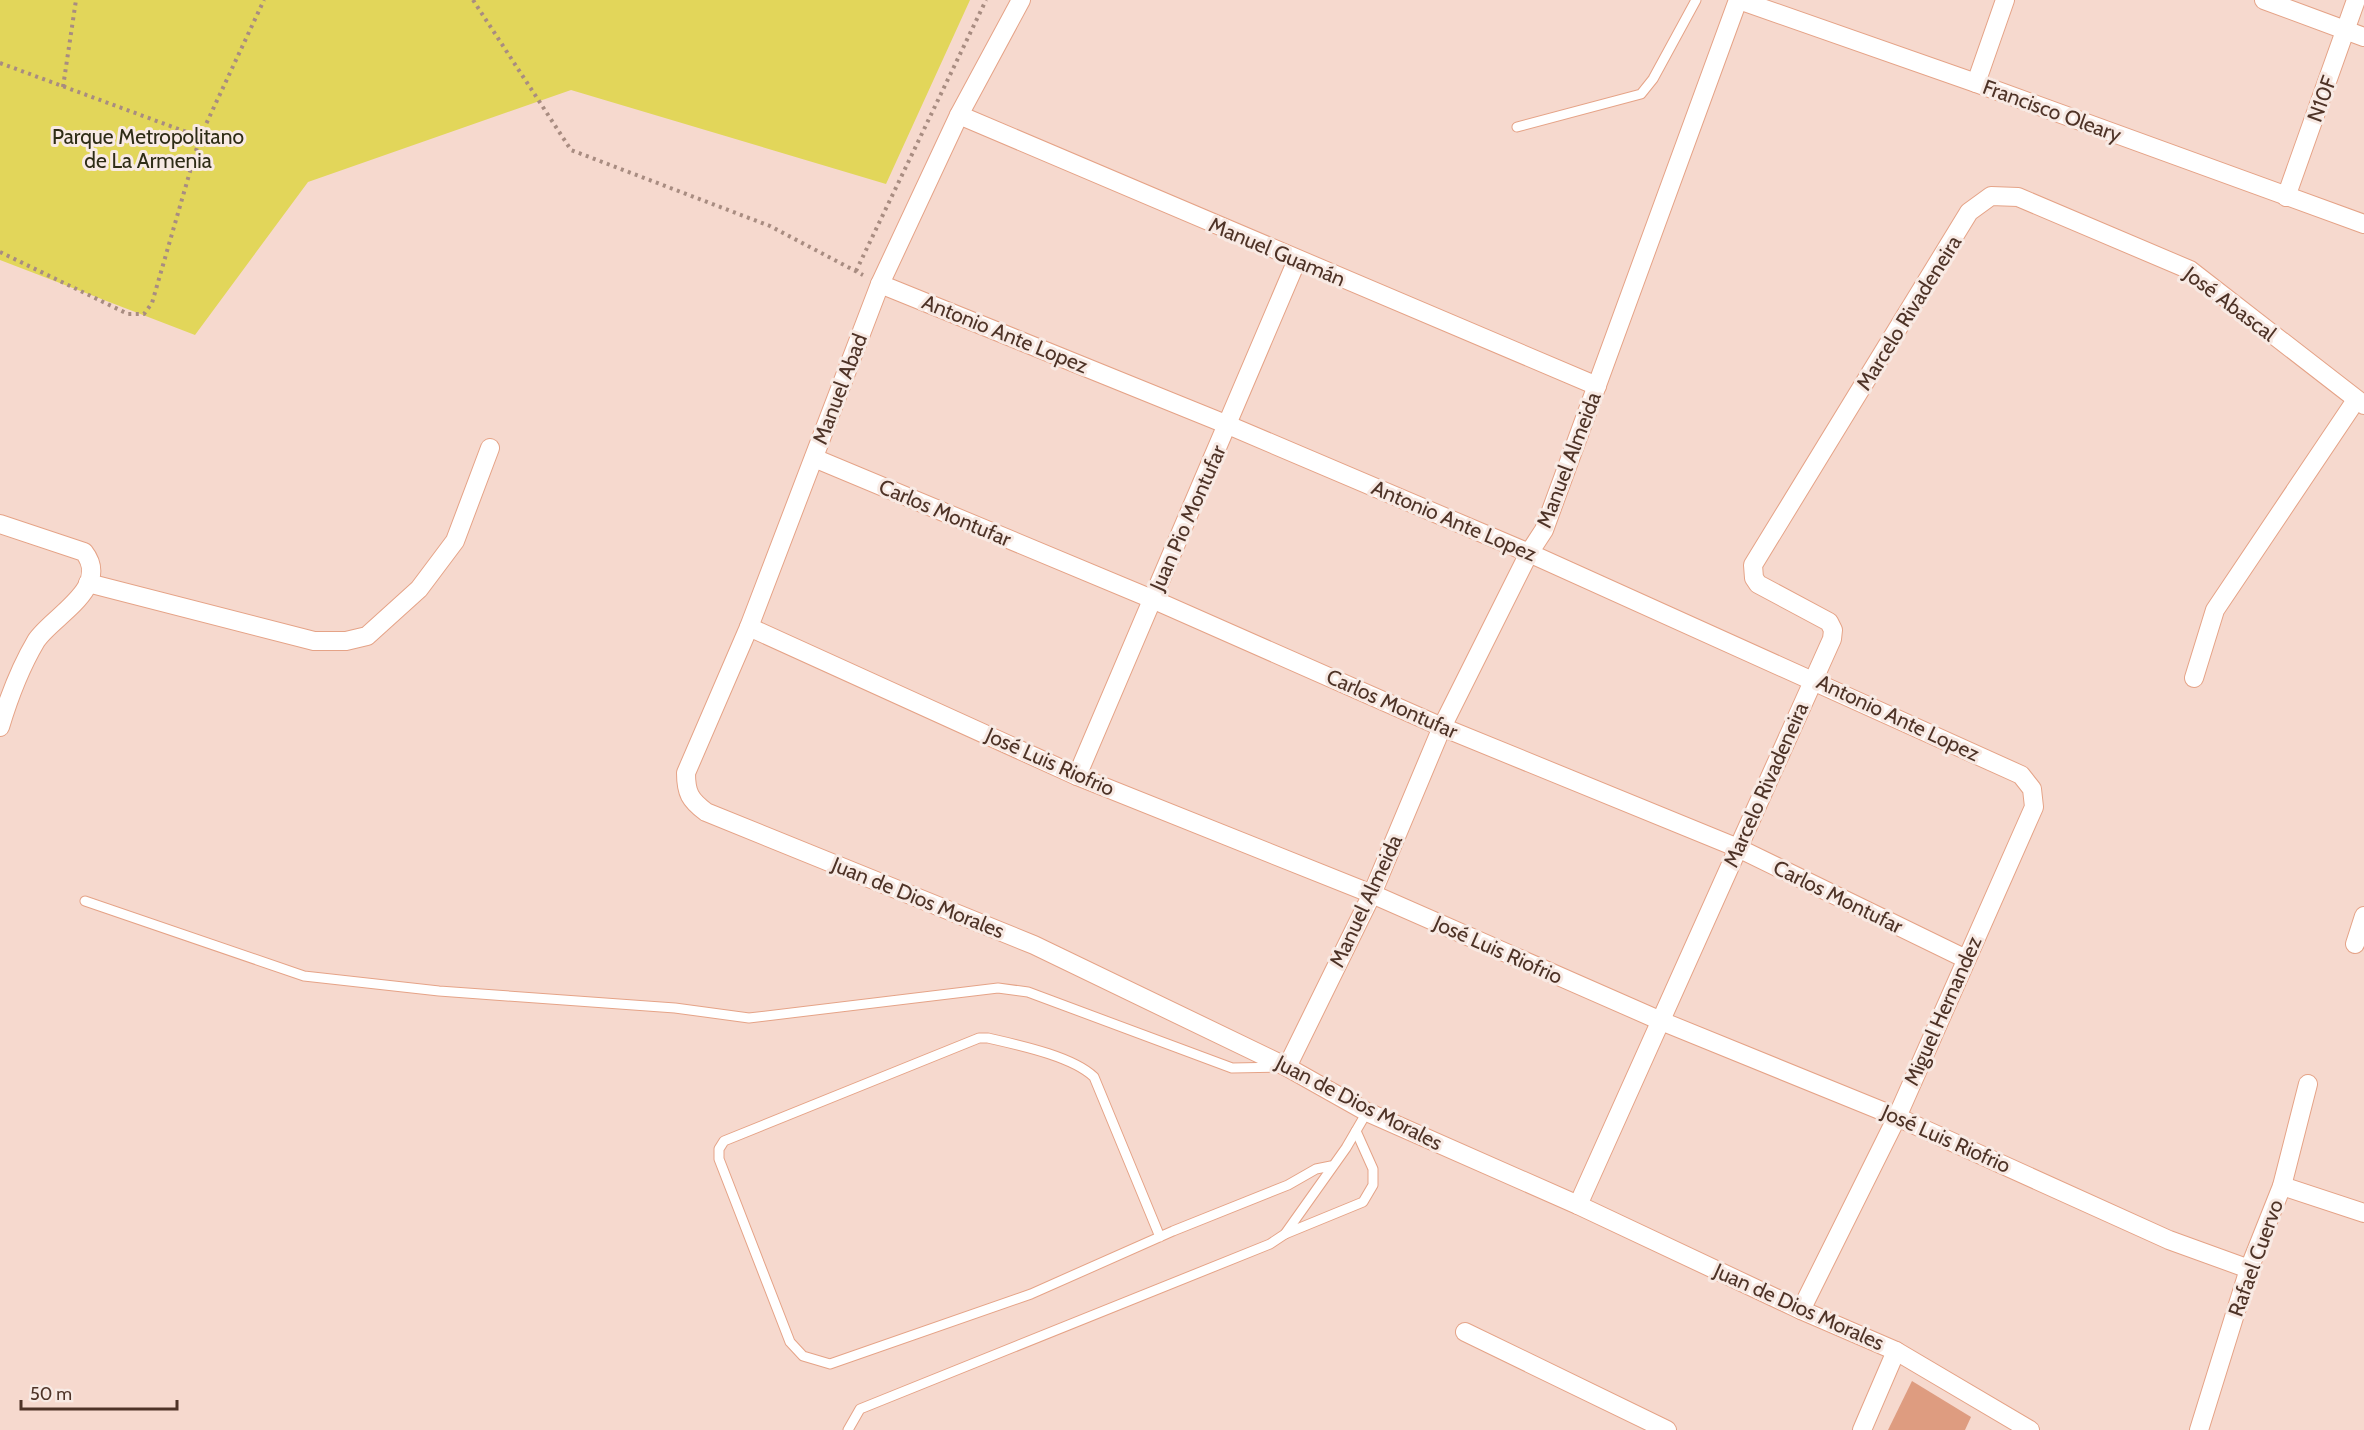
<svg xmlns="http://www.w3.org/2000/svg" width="2364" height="1430" viewBox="0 0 2364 1430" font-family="Cabin,sans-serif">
<rect width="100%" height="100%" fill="#f6d9ce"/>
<path fill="#e2d65a" d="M0,0h970l-84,184 -315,-94 -263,92 -113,153 -195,-75z"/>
<path fill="#de9c80" d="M1912,1381l59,36 -6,13h-77z"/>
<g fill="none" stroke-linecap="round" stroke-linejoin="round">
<g stroke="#e5a387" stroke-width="11">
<g id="lane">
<path d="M1517,127l124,-33 12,-15 43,-79"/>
<path d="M85,901l219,75 135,15 236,17 74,10 249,-30 30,4 204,76 47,-1"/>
<path d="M1285,1234l78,-32 10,-17v-16l-17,-38"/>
<path d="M1160,1237l-66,-160c-22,-21 -76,-32 -106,-39h-9l-255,103 -5,8v10l71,183 13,14 27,8 201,-70 142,-63 115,-46 28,-16 15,-3"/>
<path d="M848,1430l12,-21 410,-165 15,-10 61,-86 21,-36"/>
</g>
</g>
<g stroke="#e5a387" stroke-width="20">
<g id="street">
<path d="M1021,0l-62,115 -79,169 -131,343 -63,146c0,20 4,27 20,39l328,133 253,122 80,45 211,93 223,105 95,41 134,79"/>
<path d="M1739,0l237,83 388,141"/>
<path d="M2264,0l100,37"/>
<path d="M1976,83l29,-83"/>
<path d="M959,115l638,271"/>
<path d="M2286,197l70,-197"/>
<path d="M880,284l348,141 301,128 492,222 11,14 2,18 -137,310 -96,193"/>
<path d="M814,458l338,141 290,128 296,121 228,111"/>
<path d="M0,524l84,28c28,36 -33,65 -48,89 -16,27 -27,56 -36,86"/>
<path d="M88,583l226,58h32l21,-5 52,-47 36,-48 35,-93"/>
<path d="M749,627l328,149 295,118 289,127 236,96 272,123 80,29"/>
<path d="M2194,678l21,-68 141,-210"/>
<path d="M1077,776l220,-516"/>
<path d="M2355,944l9,-28"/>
<path d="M1287,1067l85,-173 70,-167 87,-174 15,-23 194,-530"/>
<path d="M2282,1186l82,27"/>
<path d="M1578,1205l254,-566 1,-9 -4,-8 -71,-38 -4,-6 -1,-13 216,-353 22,-16 27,1 172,73 174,135"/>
<path d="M1465,1332l202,98"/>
<path d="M1862,1430l34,-79"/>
<path d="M2199,1430l50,-161 33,-83 26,-102"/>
</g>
</g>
<g stroke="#a88c81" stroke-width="4" stroke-dasharray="3 4.5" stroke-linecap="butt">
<path d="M473,0l98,150 199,76 93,49"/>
<path d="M0,63l200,74"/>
<path d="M63,87l13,-87"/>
<path d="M0,252l128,62h16l8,-11 48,-166 64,-137"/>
<path d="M856,271l130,-271"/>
</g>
<use href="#lane" stroke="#fff" stroke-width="9"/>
<use href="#street" stroke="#fff" stroke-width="18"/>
</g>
<g text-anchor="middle" stroke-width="6" stroke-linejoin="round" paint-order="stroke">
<g font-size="21" fill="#4e3327" stroke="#f8eae4">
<text transform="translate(2322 99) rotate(-70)" y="7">N10F</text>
<text transform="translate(2052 111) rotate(20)" y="7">Francisco Oleary</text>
<text transform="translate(1277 252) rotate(23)" y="7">Manuel Guamán</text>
<text transform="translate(2230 304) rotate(37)" y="7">José Abascal</text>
<text transform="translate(1909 313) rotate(-58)" y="7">Marcelo Rivadeneira</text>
<text transform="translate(1005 334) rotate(22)" y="7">Antonio Ante Lopez</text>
<text transform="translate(840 389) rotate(-69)" y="7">Manuel Abad</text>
<text transform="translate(1569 460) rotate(-69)" y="7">Manuel Almeida</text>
<text transform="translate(945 513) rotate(23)" y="7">Carlos Montufar</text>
<text transform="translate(1188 518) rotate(-66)" y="7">Juan Pio Montufar</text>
<text transform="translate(1454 521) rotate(23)" y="7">Antonio Ante Lopez</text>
<text transform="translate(1392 704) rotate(24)" y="7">Carlos Montufar</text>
<text transform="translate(1898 718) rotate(25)" y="7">Antonio Ante Lopez</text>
<text transform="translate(1050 762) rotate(24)" y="7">José Luis Riofrio</text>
<text transform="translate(1766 785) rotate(-66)" y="7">Marcelo Rivadeneira</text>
<text transform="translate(1838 897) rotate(26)" y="7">Carlos Montufar</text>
<text transform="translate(918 898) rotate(22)" y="7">Juan de Dios Morales</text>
<text transform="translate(1366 901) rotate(-65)" y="7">Manuel Almeida</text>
<text transform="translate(1498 950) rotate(24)" y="7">José Luis Riofrio</text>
<text transform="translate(1943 1011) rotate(-66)" y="7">Miguel Hernandez</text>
<text transform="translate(1359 1103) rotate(27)" y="7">Juan de Dios Morales</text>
<text transform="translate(1946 1139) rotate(24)" y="7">José Luis Riofrio</text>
<text transform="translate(2256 1258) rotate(-70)" y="7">Rafael Cuervo</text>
<text transform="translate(1799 1307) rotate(24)" y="7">Juan de Dios Morales</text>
</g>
<g font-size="21" fill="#2e2c16" stroke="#f8eae4">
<text x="148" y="144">Parque Metropolitano<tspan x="148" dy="24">de La Armenia</tspan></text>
</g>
</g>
<path d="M21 1400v9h156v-9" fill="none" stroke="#4e3327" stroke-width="3"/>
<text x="30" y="1400" font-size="18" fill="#4e3327" stroke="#f8eae4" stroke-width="4.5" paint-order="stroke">50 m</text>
</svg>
